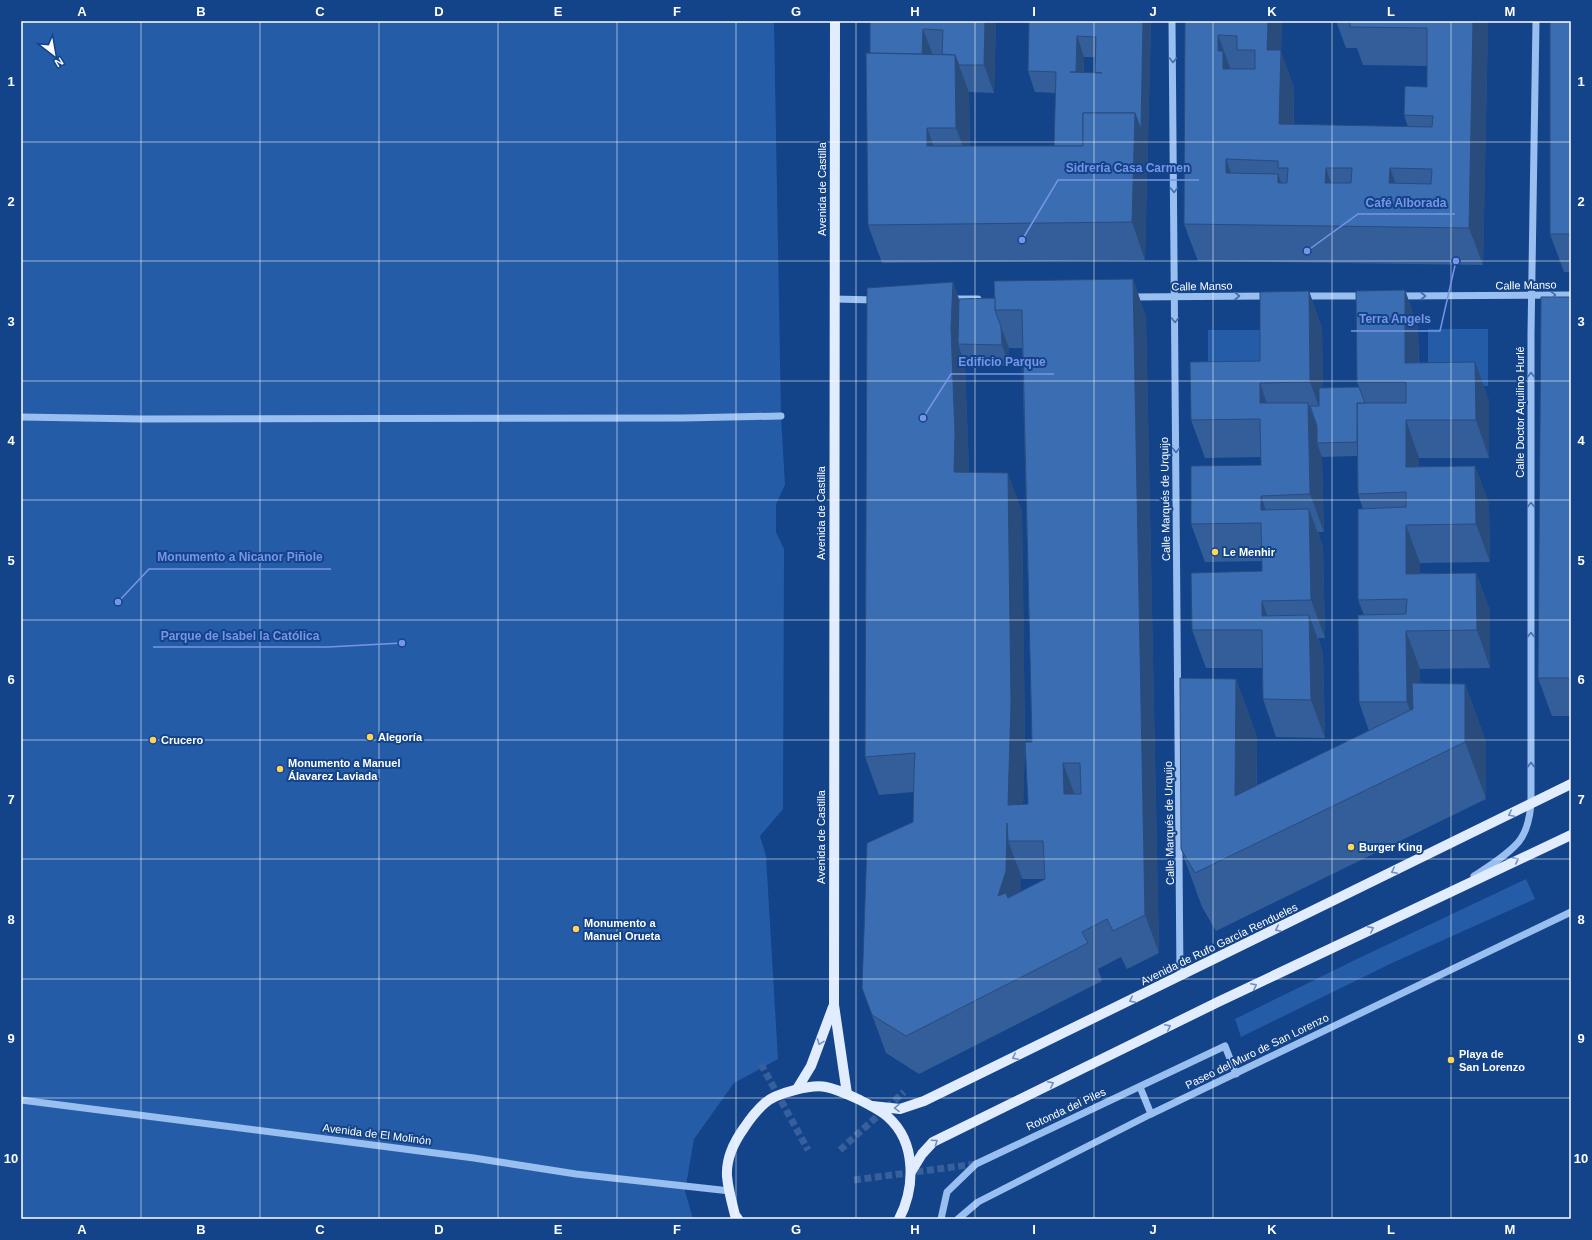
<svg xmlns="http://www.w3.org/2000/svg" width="1592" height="1240" viewBox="0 0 1592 1240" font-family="Arial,sans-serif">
<rect width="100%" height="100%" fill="#134389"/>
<g fill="#255ca8">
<path d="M21,21h753l7,395 4,69 -9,19v28l8,17 -1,260 -23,27 6,20 12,203 -44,24 -40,56 -9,52 8,28h-672z"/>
<rect x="1428" y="329" width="60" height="57"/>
<rect x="1208" y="330" width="60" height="57"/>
<path d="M1526,879l9,20 -143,64 -151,74 -6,-18 122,-60z"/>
</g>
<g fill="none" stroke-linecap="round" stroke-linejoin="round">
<g stroke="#365f9b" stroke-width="7" stroke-dasharray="7 3.5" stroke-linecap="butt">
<path d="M761,1064l47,86"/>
<path d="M840,1150l64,-58"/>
<path d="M854,1180l122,-16"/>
</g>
<g stroke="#99bef0" stroke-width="7">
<path d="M1172,21l8,955"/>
<path d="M1302,296h63"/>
<path d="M1398,296l173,-1"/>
<path d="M1130,297l139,-1"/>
<path d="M834,299l42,1"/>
<path d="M950,299h28"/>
<path d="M21,417l121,2 541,-1 98,-2"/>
<path d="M1474,876c14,-9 40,-25 48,-39 6,-10 8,-22 9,-33v-471l5,-312"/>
<path d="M1140,1087l11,27"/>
<path d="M21,1100l453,58 102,16 154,17"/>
<path d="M941,1219l6,-27 29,-28 249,-118 11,28"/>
<path d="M958,1219l20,-17 173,-88 420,-202"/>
</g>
<g stroke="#e2ecff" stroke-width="10">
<path d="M835,21l-1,984 13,89"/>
<path d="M797,1089l14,-23 22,-59"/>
<path d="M872,1106l28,3 24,-8 647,-317"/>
<path d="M911,1172l11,-18 11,-12 285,-140 353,-167"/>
<path d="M738,1219l-3,-4c-3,-12 -7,-26 -8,-39 -1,-17 7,-34 17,-48 6,-9 13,-18 21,-25 11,-10 47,-19 61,-16 11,2 23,8 34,13 9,5 20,10 28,17 29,26 27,71 11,102"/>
</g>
</g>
<g fill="#335e99" fill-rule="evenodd">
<path d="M870,21h126l-2,72 -25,-1 1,54h85v-53l-20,-1 -7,-21 1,-50h122l-6,239 -263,3 -14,-38zM1084,57h11v16h-11z"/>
<path d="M1185,21h97l-1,31 13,36v36l114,3 -4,-12 23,-28v-21l-64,-1 -6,-17h-11l-10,-27h151l1,2 -5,242 -285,-4 -14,-37z"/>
<path d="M1571,21v251h-7l-14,-38z"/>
<path d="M1133,279l13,38 13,636 -32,16 -6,-12 -23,12 4,12 -183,93 -33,-21 -24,-65 51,-166 1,-30 -35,3 -14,-38 88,-475 6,17 36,-1zM1009,348h13l10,394 -4,62 -5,1 2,-63 -3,-231 -53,-39 -4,-107 44,1zM1021,875l1,4h23l-25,13z"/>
<path d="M1405,290l13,38 1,35 70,37v58h-70v9l56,-1 14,38 1,58 -70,1v10h56l14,38v57l-70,1v14l45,1 21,58v57l-270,132 -14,-24 -21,-58 55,-170 21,58v48l112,-54 -10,-29 5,-87 -6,-15 5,-91 -5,-15 -1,-38 -35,1 2,75h-6l5,15 2,91h-7l5,15 2,85 -49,-1 -13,-38 -1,-31h-56l-14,-38 70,-59v-10l-57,1 -14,-38 70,-59v-8l-56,1 -14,-38 69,-59 49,-70 13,38 1,59 36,-1 -2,-5z"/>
<path d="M1571,297v419h-19l-14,-38z"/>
</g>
<g fill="#294c7d">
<path d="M985,21h11l-2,72 -10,-28z"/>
<path d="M1143,21h8l-6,239 -13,-38 3,-109z"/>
<path d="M1268,21h14l-1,31 13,36 -1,74 -14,-38 -12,-74z"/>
<path d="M1473,21h14l1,2 -5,242 -14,-37z"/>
<path d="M923,29l10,27 -11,8z"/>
<path d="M1218,35l14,38 -9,-4 -5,-18z"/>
<path d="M1077,36l7,21 -1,36 -7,-21z"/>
<path d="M955,55l14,37 1,74 -14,-38z"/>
<path d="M927,128l14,38 -14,-20z"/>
<path d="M1226,159l14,38 -14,-24z"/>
<path d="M1326,168l13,38 -14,-23z"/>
<path d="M1390,168l14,38 -15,-23z"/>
<path d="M1278,174l14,37 -14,-28z"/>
<path d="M1133,279l13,38 13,636 -14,-38z"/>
<path d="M953,282l13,38 -8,24 7,21 4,107 -1,38 -14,-38 -3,-145z"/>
<path d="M1405,290l13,38 1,73 -14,-38z"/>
<path d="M1309,291l13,38 2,91 -14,-38z"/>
<path d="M1001,327l8,21v18l-7,-21z"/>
<path d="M1475,362l14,38v58l-13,-38z"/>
<path d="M1260,383l13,38 -13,-18z"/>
<path d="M1308,403l14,38 -5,2 5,14 2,75 -14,-38z"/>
<path d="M1406,420l13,38 1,47 -14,-38z"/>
<path d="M1475,466l14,38 1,58 -14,-38z"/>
<path d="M1008,473l14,38 3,231 -3,99 -14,-36z"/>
<path d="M1261,496l13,38 -13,-24z"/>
<path d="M1309,509l14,38 2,91 -14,-38z"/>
<path d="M1406,525l14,38v49l-14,-38z"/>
<path d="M1476,573l14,38v57l-13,-38z"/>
<path d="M1262,601l14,38 -14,-23z"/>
<path d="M1309,615l14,38 2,85 -14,-38z"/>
<path d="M1406,631l14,38 1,71 -14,-38z"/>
<path d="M1236,679l21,58 -1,106 -21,-47z"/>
<path d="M1465,684l21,58v57l-21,-57z"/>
<path d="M1063,763l14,38 -13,-7z"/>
<path d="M1007,823l1,18 13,34 -1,34 -22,-13z"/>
</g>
<g fill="#3b6db2" stroke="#294c7d" fill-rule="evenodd">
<path d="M870,21h115l-1,44h-25l-4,-10 -13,-1 1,-24 -20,-1 -1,25 -52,-1z"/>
<path d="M1029,21h114l-2,109 -6,-17h-52v33h-29l2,-74 -28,-1zM1077,36l19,1 -1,35 7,1 -32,-1h6z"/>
<path d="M1185,21h83l-1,29h14l-2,74 153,3 1,-11 -29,-1 1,-29 22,1v-59l-77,-1v-6h123l-4,207 -285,-4zM1218,35l19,1v14h18v19h-32v-18h-5zM1226,159l52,2v7h10l-1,15h-9v-9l-52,-1zM1326,168h26l-1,15h-26zM1390,168l42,1 -1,15 -42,-1z"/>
<rect x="1550" y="21" width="21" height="213"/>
<path d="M866,53l89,2 1,73h-29v18h156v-33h52l-3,109 -264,3z"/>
<path d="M1133,279l12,636 -32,16 -6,-12 -25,13 6,11 -182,93 -34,-21 -10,-27 5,-145 46,-21 1,-51 1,-18 -50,4 2,-469 86,-6 -2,45 4,107 -1,38 54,1 3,231 -3,101 20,-1 -3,-62h7l-10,-432h-27l-1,-29zM1063,763h17l1,31h-17zM1007,823l1,18h35l2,38 -37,19 -2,-5 -8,3 8,-25z"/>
<path d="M1405,290v73l70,-1 1,58h-70v47l69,-1 1,58 -70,1v49l70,-1 1,57 -71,1 1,71h-48l-1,-87 48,-1 1,-15 -49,1v-91l48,-2v-15l-48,2 -1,-91h49v-21h-49l-1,-91z"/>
<path d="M1309,291l1,91 -50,1v20h48l2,91 -49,2v14l48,-1 2,91 -49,1v15l47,-1 2,85 -48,-1 -1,-69h-70l-1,-57 71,-2 -1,-48 -70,1v-58l70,-1 -1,-46 -69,1 -1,-58 70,-1v-69z"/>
<path d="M1541,297h30v381h-33z"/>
<path d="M995,298v12l6,17 1,18 -44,-1 1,-45z"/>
<path d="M1359,387l6,16h-8v39l-40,1v-17l-7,-20h9v-18z"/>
<path d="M1180,678l56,1 -1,117 178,-87 -1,-26 53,1v58l-270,131 -14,-24z"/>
</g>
<defs><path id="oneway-chevron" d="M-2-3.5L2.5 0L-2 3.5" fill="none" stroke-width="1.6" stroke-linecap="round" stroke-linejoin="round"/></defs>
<g stroke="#426ead">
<use href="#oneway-chevron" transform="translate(1173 60) rotate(90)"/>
<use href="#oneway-chevron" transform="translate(1174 190) rotate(90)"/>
<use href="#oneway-chevron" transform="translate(1553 295) rotate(-1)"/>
<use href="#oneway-chevron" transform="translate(1237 296)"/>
<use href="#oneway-chevron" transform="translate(1423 296)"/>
<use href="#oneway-chevron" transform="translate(1175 320) rotate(89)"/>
<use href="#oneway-chevron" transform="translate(1531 375) rotate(-90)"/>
<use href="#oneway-chevron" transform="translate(1176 450) rotate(89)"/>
<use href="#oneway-chevron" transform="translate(1531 505) rotate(-90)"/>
<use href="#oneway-chevron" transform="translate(1531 635) rotate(-90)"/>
<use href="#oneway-chevron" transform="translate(1531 765) rotate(-90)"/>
</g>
<g stroke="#708fbe">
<use href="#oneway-chevron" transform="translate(1511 814) rotate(154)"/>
<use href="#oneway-chevron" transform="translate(1516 860) rotate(-25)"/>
<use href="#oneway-chevron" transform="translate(1394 871) rotate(154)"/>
<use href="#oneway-chevron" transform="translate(1278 929) rotate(154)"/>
<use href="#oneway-chevron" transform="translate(1371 929) rotate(-26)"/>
<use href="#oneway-chevron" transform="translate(1254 986) rotate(-26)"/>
<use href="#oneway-chevron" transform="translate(1132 1000) rotate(154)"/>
<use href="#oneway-chevron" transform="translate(1168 1027) rotate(-26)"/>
<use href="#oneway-chevron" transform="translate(820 1042) rotate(111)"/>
<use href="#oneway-chevron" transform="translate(1015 1057) rotate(154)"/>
<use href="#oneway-chevron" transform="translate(1051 1084) rotate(-26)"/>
<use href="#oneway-chevron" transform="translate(897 1108) rotate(179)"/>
<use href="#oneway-chevron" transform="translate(935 1142) rotate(-35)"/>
</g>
<path fill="none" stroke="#fff" stroke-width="1" stroke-opacity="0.55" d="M141,21v1198M260,21v1198M379,21v1198M498,21v1198M617,21v1198M736,21v1198M856,21v1198M975,21v1198M1094,21v1198M1213,21v1198M1332,21v1198M1451,21v1198M21,142h1550M21,261h1550M21,381h1550M21,500h1550M21,620h1550M21,740h1550M21,859h1550M21,979h1550M21,1098h1550"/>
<g fill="#ffd458" stroke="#134389" stroke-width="1.5">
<circle cx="1215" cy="552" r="4"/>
<circle cx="370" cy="737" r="4"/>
<circle cx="153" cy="740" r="4"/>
<circle cx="280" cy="769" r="4"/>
<circle cx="1351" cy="847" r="4"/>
<circle cx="576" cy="929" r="4"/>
<circle cx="1451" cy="1060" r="4"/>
</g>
<g text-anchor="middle" stroke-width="4" stroke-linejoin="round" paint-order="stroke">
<g font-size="11" fill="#fff" stroke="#134389">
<text transform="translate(822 189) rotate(-90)" y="4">Avenida de Castilla</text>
<text transform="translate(1526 285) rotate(-1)" y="4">Calle Manso</text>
<text transform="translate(1202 286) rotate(-1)" y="4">Calle Manso</text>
<text transform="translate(1520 412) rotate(-90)" y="4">Calle Doctor Aquilino Hurlé</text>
<text transform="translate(1165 499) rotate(-91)" y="4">Calle Marqués de Urquijo</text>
<text transform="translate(821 513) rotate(-90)" y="4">Avenida de Castilla</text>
<text transform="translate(1169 823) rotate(-91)" y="4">Calle Marqués de Urquijo</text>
<text transform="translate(821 837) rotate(-90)" y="4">Avenida de Castilla</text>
<text transform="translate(1219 944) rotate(-26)" y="4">Avenida de Rufo García Rendueles</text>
<text transform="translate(1257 1051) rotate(-26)" y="4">Paseo del Muro de San Lorenzo</text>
<text transform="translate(1066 1109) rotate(-25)" y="4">Rotonda del Piles</text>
<text transform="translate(377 1134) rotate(7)" y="4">Avenida de El Molinón</text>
</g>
<g font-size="11" font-weight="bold" fill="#fff" stroke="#134389" text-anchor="start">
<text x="1223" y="556">Le Menhir</text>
<text x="378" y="741">Alegoría</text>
<text x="161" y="744">Crucero</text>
<text x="288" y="767">Monumento a Manuel<tspan x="288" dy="13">Álavarez Laviada</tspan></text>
<text x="1359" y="851">Burger King</text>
<text x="584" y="927">Monumento a<tspan x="584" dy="13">Manuel Orueta</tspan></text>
<text x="1459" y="1058">Playa de<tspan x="1459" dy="13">San Lorenzo</tspan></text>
</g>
</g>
<path fill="none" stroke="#7795e8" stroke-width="1.5" d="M1022 240L1058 180H1199M1307 251L1358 214H1455M1456 261L1440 331H1351M923 418L951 374H1054M118 602L149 569H331M402 643L328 647H153"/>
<g fill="#7795e8" stroke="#134389" stroke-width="1.5">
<circle cx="1022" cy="240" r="4"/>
<circle cx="1307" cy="251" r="4"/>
<circle cx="1456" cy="261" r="4"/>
<circle cx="923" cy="418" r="4"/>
<circle cx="118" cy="602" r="4"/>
<circle cx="402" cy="643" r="4"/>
</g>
<g font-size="12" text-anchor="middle" font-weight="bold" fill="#7795e8" stroke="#134389" stroke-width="4" stroke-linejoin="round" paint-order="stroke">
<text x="1128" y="172">Sidrería Casa Carmen</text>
<text x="1406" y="207">Café Alborada</text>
<text x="1395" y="323">Terra Angels</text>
<text x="1002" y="366">Edificio Parque</text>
<text x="240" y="561">Monumento a Nicanor Piñole</text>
<text x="240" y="640">Parque de Isabel la Católica</text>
</g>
<rect width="1592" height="1240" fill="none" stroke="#134389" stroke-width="44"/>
<g transform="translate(54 54) rotate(149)" stroke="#134389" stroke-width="3" paint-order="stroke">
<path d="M0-3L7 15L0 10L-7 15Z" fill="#ffffff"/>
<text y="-6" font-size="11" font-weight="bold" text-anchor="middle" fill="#ffffff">N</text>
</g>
<rect x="22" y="22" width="1548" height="1196" fill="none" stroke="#fff" stroke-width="1.5"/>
<g font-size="13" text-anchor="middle" font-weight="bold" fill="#fff">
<text x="82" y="16">A</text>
<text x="201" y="16">B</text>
<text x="320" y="16">C</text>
<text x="439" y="16">D</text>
<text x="558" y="16">E</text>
<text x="677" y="16">F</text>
<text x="796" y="16">G</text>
<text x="915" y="16">H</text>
<text x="1034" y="16">I</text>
<text x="1153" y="16">J</text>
<text x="1272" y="16">K</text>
<text x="1391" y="16">L</text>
<text x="1510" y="16">M</text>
<text x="11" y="86">1</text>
<text x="1581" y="86">1</text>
<text x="11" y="206">2</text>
<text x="1581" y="206">2</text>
<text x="11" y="326">3</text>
<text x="1581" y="326">3</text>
<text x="11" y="445">4</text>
<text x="1581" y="445">4</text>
<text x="11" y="565">5</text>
<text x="1581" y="565">5</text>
<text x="11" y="684">6</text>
<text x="1581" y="684">6</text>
<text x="11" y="804">7</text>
<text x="1581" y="804">7</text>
<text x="11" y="924">8</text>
<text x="1581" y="924">8</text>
<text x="11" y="1043">9</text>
<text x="1581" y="1043">9</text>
<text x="11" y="1163">10</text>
<text x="1581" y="1163">10</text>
<text x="82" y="1234">A</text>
<text x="201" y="1234">B</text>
<text x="320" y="1234">C</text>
<text x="439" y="1234">D</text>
<text x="558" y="1234">E</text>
<text x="677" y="1234">F</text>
<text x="796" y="1234">G</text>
<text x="915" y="1234">H</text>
<text x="1034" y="1234">I</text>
<text x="1153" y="1234">J</text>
<text x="1272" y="1234">K</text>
<text x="1391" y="1234">L</text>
<text x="1510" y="1234">M</text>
</g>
</svg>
